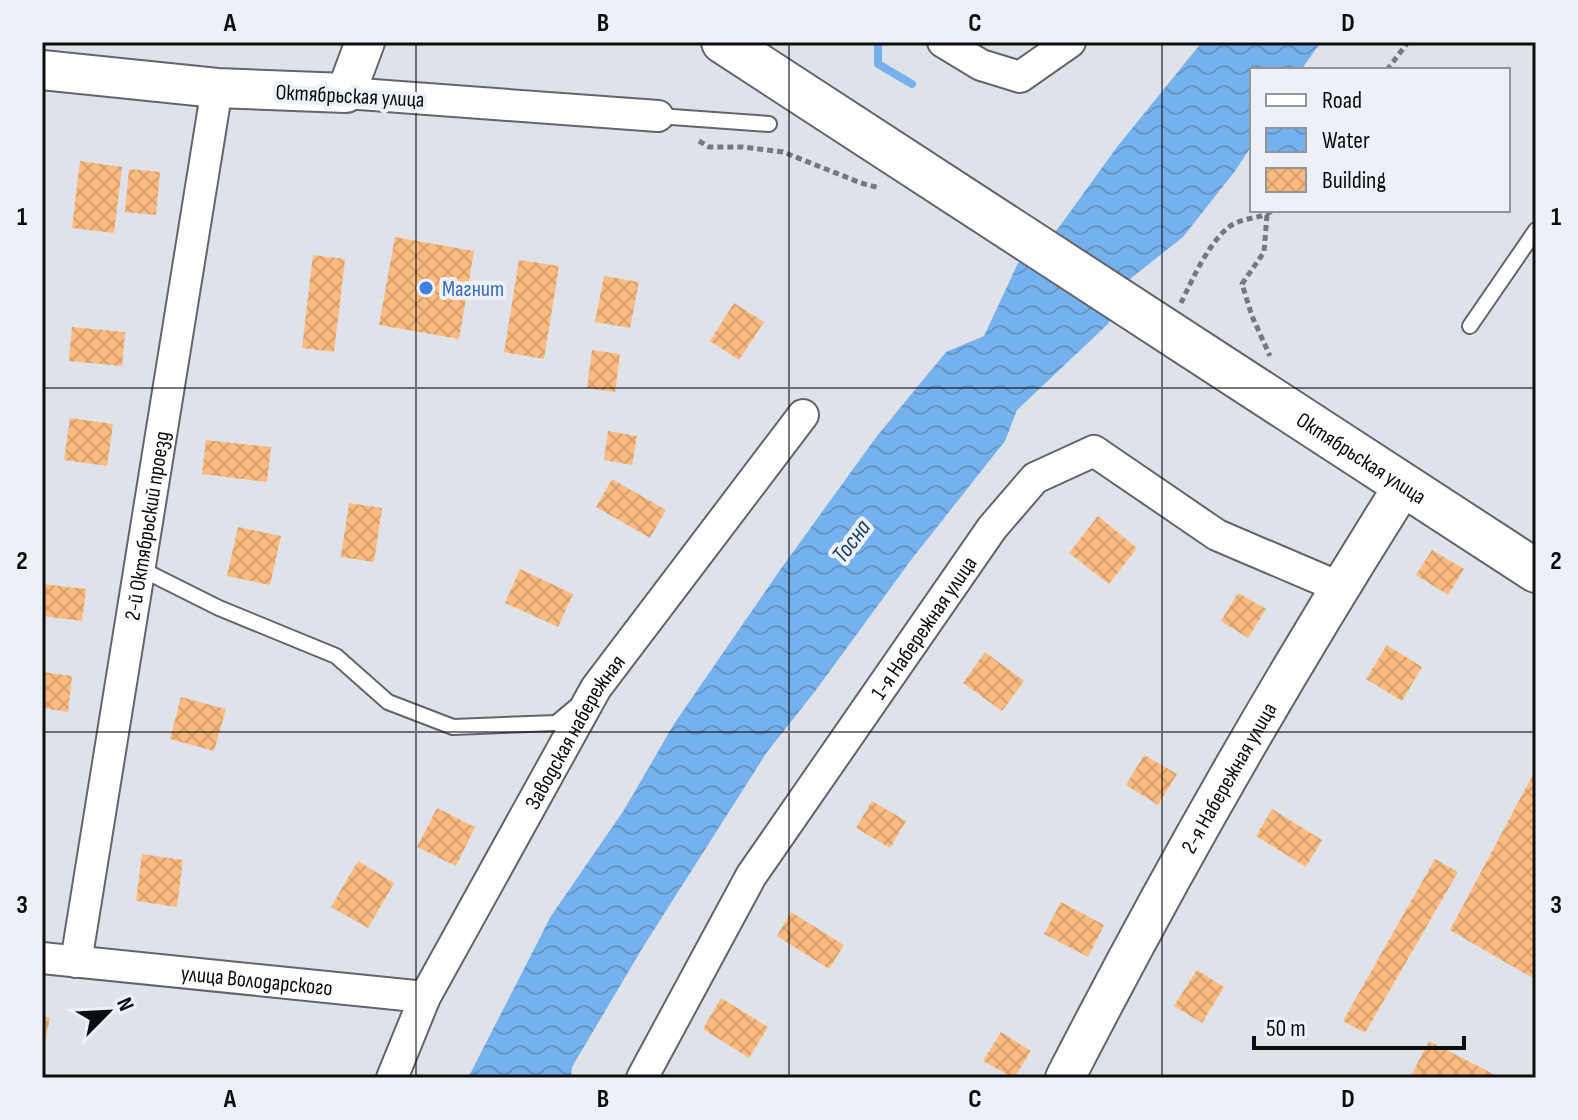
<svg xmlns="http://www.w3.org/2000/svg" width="1578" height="1120" viewBox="0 0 1578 1120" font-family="'Sofia Sans Condensed',sans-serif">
<defs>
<pattern id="water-waves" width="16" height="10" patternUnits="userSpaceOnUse" patternTransform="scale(2)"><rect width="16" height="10" fill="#75b1ec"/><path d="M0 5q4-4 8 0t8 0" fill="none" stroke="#6497c9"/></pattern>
<pattern id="building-cross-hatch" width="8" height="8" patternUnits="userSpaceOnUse" patternTransform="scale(2)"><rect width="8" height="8" fill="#fbbb7f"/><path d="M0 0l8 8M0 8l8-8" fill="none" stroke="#d6a06d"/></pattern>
</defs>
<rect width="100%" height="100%" fill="#e0e2ea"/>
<path fill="url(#water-waves)" d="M1202,42h119l-20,28h-49v75l-17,26 -52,66 -53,42 -22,45 -91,86 -12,31 -94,119 -95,130 -49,62 -124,195 -71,120 -1,11h-103l83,-162 73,-106 50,-86 106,-154 97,-134 69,-84 38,-16 34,-73 39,-33 60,-83z"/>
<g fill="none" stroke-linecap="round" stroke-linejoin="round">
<path stroke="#75b1ec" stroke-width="8" d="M878,42v22l34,20"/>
</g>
<g fill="url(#building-cross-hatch)">
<path d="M80,161l42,6 -8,66 -42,-5z"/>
<path d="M129,169l31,3 -4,43 -31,-3z"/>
<path d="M395,237l79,14 -15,88 -80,-14z"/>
<path d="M313,255l32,4 -11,93 -32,-4z"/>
<path d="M519,260l40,6 -15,93 -40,-7z"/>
<path d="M604,276l35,6 -9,46 -35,-6z"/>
<path d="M734,303l30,19 -25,38 -29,-19z"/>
<path d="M72,327l53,5 -3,34 -53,-5z"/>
<path d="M592,350l28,4 -5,38 -28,-4z"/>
<path d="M70,418l43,6 -6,42 -43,-6z"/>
<path d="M608,431l29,5 -5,29 -28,-5z"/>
<path d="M206,440l65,7 -4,35 -65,-8z"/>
<path d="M612,479l54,31 -16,28 -54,-31z"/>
<path d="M349,503l33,5 -8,54 -33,-5z"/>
<path d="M1098,516l39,32 -28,36 -40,-31z"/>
<path d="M238,527l43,9 -11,49 -43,-9z"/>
<path d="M1432,550l32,19 -16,26 -32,-20z"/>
<path d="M520,569l53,25 -15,33 -53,-24z"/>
<path d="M42,584l44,5 -4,32 -40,-5z"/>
<path d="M1238,593l28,16 -18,29 -27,-17z"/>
<path d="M1387,645l35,22 -20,34 -36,-22z"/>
<path d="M985,652l39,29 -22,30 -39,-28z"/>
<path d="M42,672l30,4 -4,36 -26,-4z"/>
<path d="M181,697l45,12 -12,42 -44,-12z"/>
<path d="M1144,755l33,19 -19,31 -32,-20z"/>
<path d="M1536,769v211l-86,-50z"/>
<path d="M872,801l34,20 -16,27 -34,-20z"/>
<path d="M437,808l38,19 -19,39 -39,-19z"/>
<path d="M1272,809l50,31 -16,27 -50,-31z"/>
<path d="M142,854l41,6 -6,47 -41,-6z"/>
<path d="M1435,859l23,13 -93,161 -22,-12z"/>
<path d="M358,861l36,22 -26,45 -37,-21z"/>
<path d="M1061,902l43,23 -16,32 -44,-23z"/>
<path d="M791,912l53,33 -15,24 -52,-33z"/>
<path d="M1197,970l27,17 -22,36 -28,-17z"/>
<path d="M721,998l47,29 -19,31 -46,-29z"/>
<path d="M42,1016l8,2 -7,33h-1z"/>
<path d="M1001,1032l30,19 -17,27 -31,-17z"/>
<path d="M1429,1041l72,37h-91z"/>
</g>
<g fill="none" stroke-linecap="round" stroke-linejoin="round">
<g stroke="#62656b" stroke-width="18">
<g id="service">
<path d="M658,116l111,8"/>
<path d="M1470,326l66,-96"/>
<path d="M139,568l80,40 117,48 52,46 65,25 103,-4 19,-16"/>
</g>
</g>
<g stroke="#62656b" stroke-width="34">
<g id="minor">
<path d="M943,42l38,23 39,12 50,-35"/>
<path d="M346,93l312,23"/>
<path id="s1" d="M42,958l383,39"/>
<path id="s2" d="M76,962l141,-874"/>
<path id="s3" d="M392,1078l33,-81 171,-309 207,-273"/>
<path id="s4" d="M642,1078l109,-202 241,-348 43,-50 59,-27 123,84 122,52"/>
</g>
</g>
<g stroke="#62656b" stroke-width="42">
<g id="tertiary">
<path d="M42,70l175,18 129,5 19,-51"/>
<path id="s5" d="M1065,1078c104,-203 217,-400 339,-593"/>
</g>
</g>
<g stroke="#62656b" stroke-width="46">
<g id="secondary">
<path id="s6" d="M723,42l813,529"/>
</g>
</g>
<g stroke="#76787d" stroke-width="5" stroke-dasharray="6 4" stroke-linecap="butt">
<path d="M1387,70l21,-28"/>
<path d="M699,141l10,6h34l40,5 78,31 19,5"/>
<path d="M1267,215l-3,37 -22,32 10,32 18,40"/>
<path d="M1181,303c11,-23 33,-73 57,-81 12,-5 25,-4 35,-12"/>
</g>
<use href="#service" stroke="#fff" stroke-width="14"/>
<use href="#minor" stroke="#fff" stroke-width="30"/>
<use href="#tertiary" stroke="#fff" stroke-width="38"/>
<use href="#secondary" stroke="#fff" stroke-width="42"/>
</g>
<path fill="none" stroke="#0c0d0f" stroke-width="2" stroke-opacity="0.55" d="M416,42v1036M789,42v1036M1162,42v1036M42,388h1494M42,732h1494"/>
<circle fill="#3f7fe0" stroke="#edf0f7" stroke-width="3" cx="426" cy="288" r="8"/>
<g text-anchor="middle" stroke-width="8" stroke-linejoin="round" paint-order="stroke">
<g font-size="22" fill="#0c0d0f" stroke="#edf0f7">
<text transform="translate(350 95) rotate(3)" y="8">Октябрьская улица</text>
<text dy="8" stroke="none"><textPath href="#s6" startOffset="762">Октябрьская улица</textPath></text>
<text dy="8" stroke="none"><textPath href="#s2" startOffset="442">2-й Октябрьский проезд</textPath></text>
<text dy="8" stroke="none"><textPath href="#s4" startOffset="532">1-я Набережная улица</textPath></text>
<text dy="8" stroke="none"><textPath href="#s3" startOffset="392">Заводская набережная</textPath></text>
<text dy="8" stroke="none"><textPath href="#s5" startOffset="342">2-я Набережная улица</textPath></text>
<text dy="8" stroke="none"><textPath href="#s1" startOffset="216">улица Володарского</textPath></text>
</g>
<g font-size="22" fill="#366cbe" stroke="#edf0f7" text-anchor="start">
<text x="442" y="296">Магнит</text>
</g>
<g font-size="24" font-style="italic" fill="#164269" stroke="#edf0f7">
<text transform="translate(851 541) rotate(-53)" y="8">Тосна</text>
</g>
</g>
<rect width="1578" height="1120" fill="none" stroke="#edf0f7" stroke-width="88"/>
<rect x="1250" y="68" width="260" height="144" fill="#edf0f7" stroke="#93959a" stroke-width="2"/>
<rect x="1266" y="94" width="40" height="12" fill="#ffffff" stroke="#93959a" stroke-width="2"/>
<text x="1322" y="108" font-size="24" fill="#0c0d0f">Road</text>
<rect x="1266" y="128" width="40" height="24" fill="url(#water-waves)" stroke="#93959a" stroke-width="2"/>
<text x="1322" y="148" font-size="24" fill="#0c0d0f">Water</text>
<rect x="1266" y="168" width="40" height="24" fill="url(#building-cross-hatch)" stroke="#93959a" stroke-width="2"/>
<text x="1322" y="188" font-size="24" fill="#0c0d0f">Building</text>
<g transform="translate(108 1012) rotate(66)" stroke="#edf0f7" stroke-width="6" paint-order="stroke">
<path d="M0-6L14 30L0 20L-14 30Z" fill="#0c0d0f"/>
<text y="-12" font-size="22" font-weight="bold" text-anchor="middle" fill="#0c0d0f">N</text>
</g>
<path d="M1254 1036v12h210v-12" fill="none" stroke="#0c0d0f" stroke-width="4"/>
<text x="1266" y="1036" font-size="24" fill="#0c0d0f" stroke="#edf0f7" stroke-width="6" paint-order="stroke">50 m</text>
<rect x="44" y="44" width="1490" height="1032" fill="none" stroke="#0c0d0f" stroke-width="3"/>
<g font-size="26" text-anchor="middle" font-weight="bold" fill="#0c0d0f">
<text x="230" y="31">A</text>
<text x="603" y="31">B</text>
<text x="975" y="31">C</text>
<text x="1348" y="31">D</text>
<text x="22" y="225">1</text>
<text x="1556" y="225">1</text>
<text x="22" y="569">2</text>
<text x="1556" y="569">2</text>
<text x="22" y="913">3</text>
<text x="1556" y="913">3</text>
<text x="230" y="1107">A</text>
<text x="603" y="1107">B</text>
<text x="975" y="1107">C</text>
<text x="1348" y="1107">D</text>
</g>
</svg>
